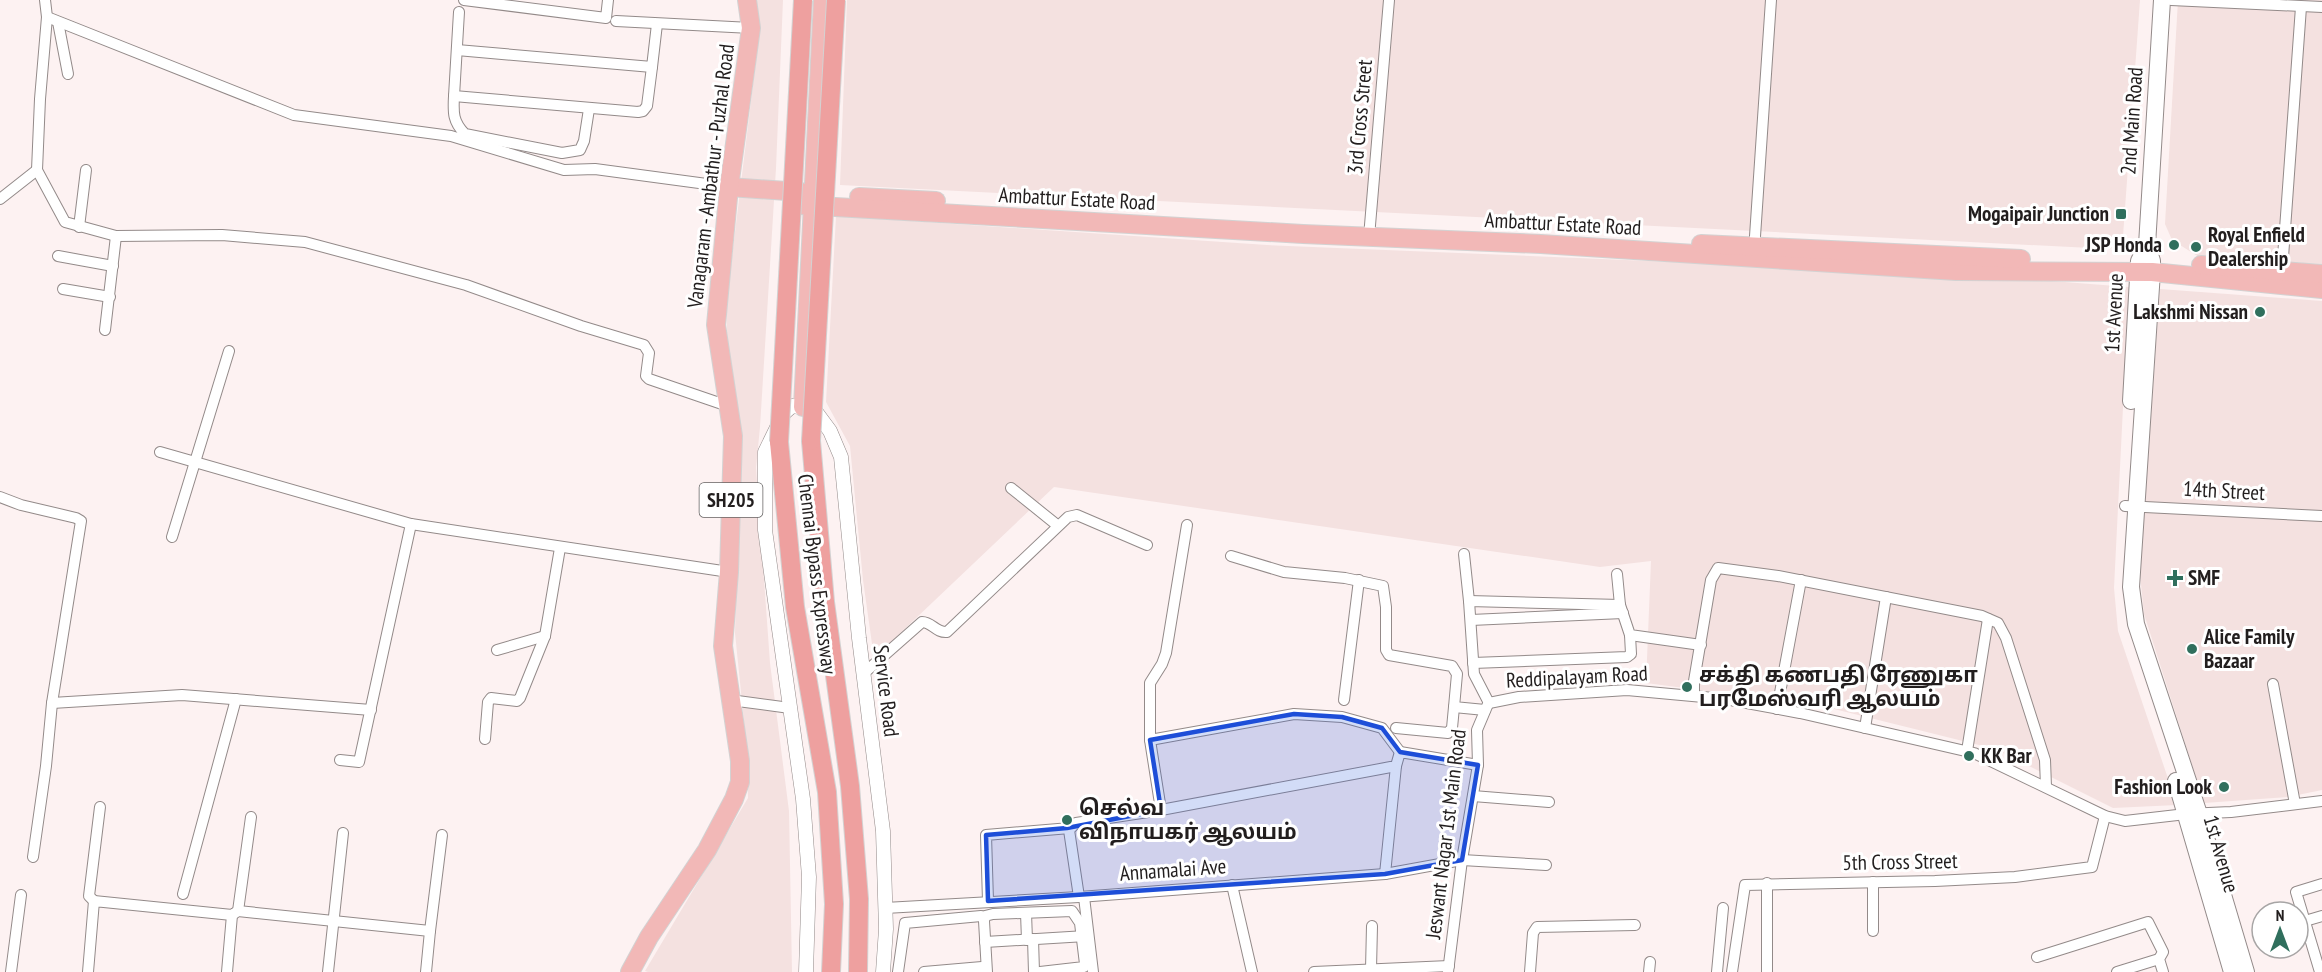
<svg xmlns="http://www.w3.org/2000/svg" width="2322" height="972" viewBox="0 0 2322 972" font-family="'PT Sans Narrow','Noto Sans Tamil',sans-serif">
<rect width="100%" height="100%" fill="#fdf2f2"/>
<g fill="#f4e1e0">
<path d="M755,0h28l-7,168 -16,259 -4,41 14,195 19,148 3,161h-144l-3,-1 103,-173 -1,-47 -12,-118 4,-141 -10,-113 -3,-73 31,-254z"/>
<path d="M847,0h1293l-17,236 -13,13 -1270,-64z"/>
<path d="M2178,0h144v264l-123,-7 -27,-17 -7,-16z"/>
<path d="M836,216l431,29 696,29 166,13 -15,301 4,43 59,174 -64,3 -118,-59 -173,-43 -176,-23 5,-122 -51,6 -546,-80 -180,171 -11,-78 -13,-134 -24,-44z"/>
<path d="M2160,289l162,12v489l-34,7 -84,6 -60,-189 -4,-40z"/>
</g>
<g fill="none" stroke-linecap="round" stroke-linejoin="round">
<g stroke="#938a89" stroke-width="12">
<g id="minor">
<path d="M45,0l2,17 -7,82 -3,71 28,52 51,14 106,-1 83,7 161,43 115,41 63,19 5,8 -3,23 3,3 79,27"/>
<path d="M464,0l142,18 2,-18"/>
<path d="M2171,0l151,7"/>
<path d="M459,12l-5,84 184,16 5,-1 4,-5 5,-39"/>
<path d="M47,17l247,98 157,21 113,34 31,-1 134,18"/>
<path d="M616,21l135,7"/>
<path d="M58,22l10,52"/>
<path d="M457,50l195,17 5,-43"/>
<path d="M454,96c-1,17 -1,26 11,38l97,19 18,-3 4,-9 5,-32"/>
<path d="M0,199l37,-29"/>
<path d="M79,227l7,-57"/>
<path d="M1369,237l20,-237"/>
<path d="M1754,251l17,-251"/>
<path d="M58,256l55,10"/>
<path d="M2282,271l19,-264"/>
<path d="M63,289l47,8"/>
<path d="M105,330l11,-94"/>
<path d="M160,452l251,72 318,48"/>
<path d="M1011,488l46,37"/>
<path d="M0,497l21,8 55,13 5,3 -29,182 -6,63 -13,91"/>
<path d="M2125,506l197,10"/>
<path d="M172,537l57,-186"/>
<path d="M1464,554l5,47"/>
<path d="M1231,556l53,16 61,6 38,8 3,21v43l3,5 63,11 5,8 -3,33 31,3"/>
<path d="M1617,574l3,31"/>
<path d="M1471,620l152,-7"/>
<path d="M497,650l48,-14"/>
<path d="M1473,663l154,-6 4,-3 -1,-19"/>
<path d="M863,674l59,-52c10,0 14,11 25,10l121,-115 9,-2 70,30"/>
<path d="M2273,684l22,120"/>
<path d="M1694,696v-15l17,-101 7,-12 60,8 204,40 16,7 8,15 39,122 1,27"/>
<path d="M730,700l60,8"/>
<path d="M1344,700l15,-120"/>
<path d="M52,703l130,-8 189,15"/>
<path d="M1489,703l30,-6 108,-7 98,9 75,14 174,40 131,63 20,5 61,-7 45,-2 91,-11"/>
<path d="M1489,703l-15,-29 -5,-73 151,4 10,30 71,10"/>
<path d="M1777,709l24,-129"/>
<path d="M1396,728l52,5 4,-5 2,-21"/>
<path d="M1865,728l21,-131"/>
<path d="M485,739l3,-37 3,-4 26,3 3,-3 25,-62 15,-88"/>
<path d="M1150,740v-57l12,-19 4,-11 21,-128"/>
<path d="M1967,751l21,-132"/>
<path d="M340,760l19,2 52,-238"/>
<path d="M1473,796l76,6"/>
<path d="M1161,810l-11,-70 144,-26 48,3 40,11 18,24"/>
<path d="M1385,874l11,-108"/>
<path d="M1873,882v49"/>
<path d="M1767,883v89"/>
<path d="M1232,885l20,87"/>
<path d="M183,894l53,-195"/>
<path d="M1079,897l-10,-67 7,-7 85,-13 235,-44 4,-14 78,13"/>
<path d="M1084,897l9,75"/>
<path d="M94,901l-5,-5 11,-89"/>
<path d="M988,901l-2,-66 84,-7"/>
<path d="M885,908l194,-11 306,-23 77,-14 84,5"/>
<path d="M238,911l13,-94"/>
<path d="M1026,913l1,27"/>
<path d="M2305,921l17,-5"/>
<path d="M430,931l12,-96"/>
<path d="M1033,939l1,33"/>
<path d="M985,942l101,-6"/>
<path d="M2037,957l111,-35 15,30 -4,7 4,13"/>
<path d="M1371,969l1,-43"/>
<path d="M11,972l10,-77"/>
<path d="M88,972l6,-71 138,14 6,-4 192,20 -4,41"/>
<path d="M227,972l5,-57"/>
<path d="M328,972l15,-139"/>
<path d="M898,972l7,-49 76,-7"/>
<path d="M924,972l58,-5"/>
<path d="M987,972l-3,-51 1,-5 8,-2 79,-3 8,12 5,41 -1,3 -44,5"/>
<path d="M1314,972l135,-6"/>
<path d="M1448,972l14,-112 16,-95 -1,-35 11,-26"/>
<path d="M1530,972l3,-39 4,-6 98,-2"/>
<path d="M1649,972l1,-10"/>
<path d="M1717,972l6,-64"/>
<path d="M1732,972l13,-87 190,-4 80,-4 77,-10 13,-51"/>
<path d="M2117,972l42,-13"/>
<path d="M2320,972l-24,-80 26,-8"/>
</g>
</g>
<g stroke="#938a89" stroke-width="15">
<path id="tertiary" d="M806,972l3,-95 -6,-78 -38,-269v-78l19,-39 8,-7 21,2 17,23 11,26 18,181 24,193 3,98 -3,43"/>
</g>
<g stroke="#938a89" stroke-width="18">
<g id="secondary">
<path d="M2162,0l-15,245 5,16v11l-21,315 5,37 63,190 47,158"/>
<path d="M2131,401l8,-140 8,-16"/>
<path d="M2176,781l56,191"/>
</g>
</g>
<g stroke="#d3d2d2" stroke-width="20">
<g id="primary">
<path d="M729,187l72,5"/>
<path d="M859,197l77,4"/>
<path d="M800,205l503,29 238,10 415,27 196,1 170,17"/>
<path d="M1701,244l320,15"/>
<path d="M2201,265l121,9"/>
<path d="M803,407l20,-407"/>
<path d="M630,972l19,-35 58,-87 27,-51 6,-17v-21l-17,-115 6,-74 4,-136 -17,-111 13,-138 22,-159 -4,-28"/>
</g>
</g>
<g stroke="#d3d2d2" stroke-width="20">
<g id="trunk">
<path d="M811,441l14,161 25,184 9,113 -1,73"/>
<path d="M779,442l16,165 32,185 7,112 -3,68"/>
</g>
</g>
<use href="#minor" stroke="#fff" stroke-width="10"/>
<use href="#tertiary" stroke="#fff" stroke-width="14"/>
<use href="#secondary" stroke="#fff" stroke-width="16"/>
<use href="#primary" stroke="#f2b8b7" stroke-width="18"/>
<use href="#trunk" stroke="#eea09f" stroke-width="18"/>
<g stroke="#d3d2d2" stroke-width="20" stroke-linecap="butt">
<g id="trunk-bridge">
<path d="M811,441l25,-441"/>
<path d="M779,442l24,-442"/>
</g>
</g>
<use href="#trunk-bridge" stroke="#eea09f" stroke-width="18"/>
</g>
<path fill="#1d4ed8" fill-opacity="0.2" stroke="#1d4ed8" stroke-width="4.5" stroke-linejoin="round" d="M1294,714l48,3 40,11 18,24 78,13 -16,95 -77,14 -397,27 -2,-66 81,-7 94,-18 -11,-70z"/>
<g fill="#306f5d" stroke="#fff" stroke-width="2">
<rect x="2115" y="208" width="12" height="12" rx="3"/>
<circle cx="2174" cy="245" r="6"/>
<circle cx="2196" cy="247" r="6"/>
<circle cx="2260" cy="312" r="6"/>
<path d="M2172 569h6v6h6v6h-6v6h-6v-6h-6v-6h6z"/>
<circle cx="2192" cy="649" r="6"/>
<circle cx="1687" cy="687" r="6"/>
<circle cx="1969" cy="756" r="6"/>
<circle cx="2224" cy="787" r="6"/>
<circle cx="1067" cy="820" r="6"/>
</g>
<g text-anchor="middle" stroke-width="6" stroke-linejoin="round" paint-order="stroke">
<rect fill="#fff" stroke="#646262" stroke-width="1.5" x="699.5" y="483" width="63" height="34" rx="4.5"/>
<g font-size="20" font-weight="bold" fill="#221e1e">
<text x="731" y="507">SH205</text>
</g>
<g font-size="21" fill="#221e1e" stroke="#fff">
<text transform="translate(1360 117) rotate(-85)" y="7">3rd Cross Street</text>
<text transform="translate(2132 121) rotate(-86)" y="7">2nd Main Road</text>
<text transform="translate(711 176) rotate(-83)" y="7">Vanagaram - Ambathur - Puzhal Road</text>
<text transform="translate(1077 199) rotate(3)" y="7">Ambattur Estate Road</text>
<text transform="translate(1563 224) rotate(3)" y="7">Ambattur Estate Road</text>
<text transform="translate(2114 313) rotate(-87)" y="7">1st Avenue</text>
<text transform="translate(2224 491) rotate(3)" y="7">14th Street</text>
<text transform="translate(817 574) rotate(83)" y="7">Chennai Bypass Expressway</text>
<text transform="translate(1577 677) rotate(-3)" y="7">Reddipalayam Road</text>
<text transform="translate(886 691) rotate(83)" y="7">Service Road</text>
<text transform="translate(1446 834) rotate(-83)" y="7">Jeswant Nagar 1st Main Road</text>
<text transform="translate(2221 854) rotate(74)" y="7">1st Avenue</text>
<text transform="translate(1900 862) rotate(-1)" y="7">5th Cross Street</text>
<text transform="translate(1173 870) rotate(-4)" y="7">Annamalai Ave</text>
</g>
<g font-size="21" font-weight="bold" fill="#221e1e" stroke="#fff" text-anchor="start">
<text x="2109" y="221" text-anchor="end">Mogaipair Junction</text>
<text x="2208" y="242">Royal Enfield<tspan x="2208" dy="24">Dealership</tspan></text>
<text x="2162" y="252" text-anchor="end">JSP Honda</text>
<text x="2248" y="319" text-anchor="end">Lakshmi Nissan</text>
<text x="2188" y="585">SMF</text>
<text x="2204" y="644">Alice Family<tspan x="2204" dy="24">Bazaar</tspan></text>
<text x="1699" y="682">சக்தி கணபதி ரேணுகா<tspan x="1699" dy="24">பரமேஸ்வரி ஆலயம்</tspan></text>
<text x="1981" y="763">KK Bar</text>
<text x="2212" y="794" text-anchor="end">Fashion Look</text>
<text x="1079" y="815">செல்வ<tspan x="1079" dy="24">விநாயகர் ஆலயம்</tspan></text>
</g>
</g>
<g transform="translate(2280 930)"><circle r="28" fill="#ffffff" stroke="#a7a5a5" stroke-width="1.5"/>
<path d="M0-4.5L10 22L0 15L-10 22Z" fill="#306f5d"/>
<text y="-9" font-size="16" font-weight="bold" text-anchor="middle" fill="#221e1e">N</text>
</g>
</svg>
